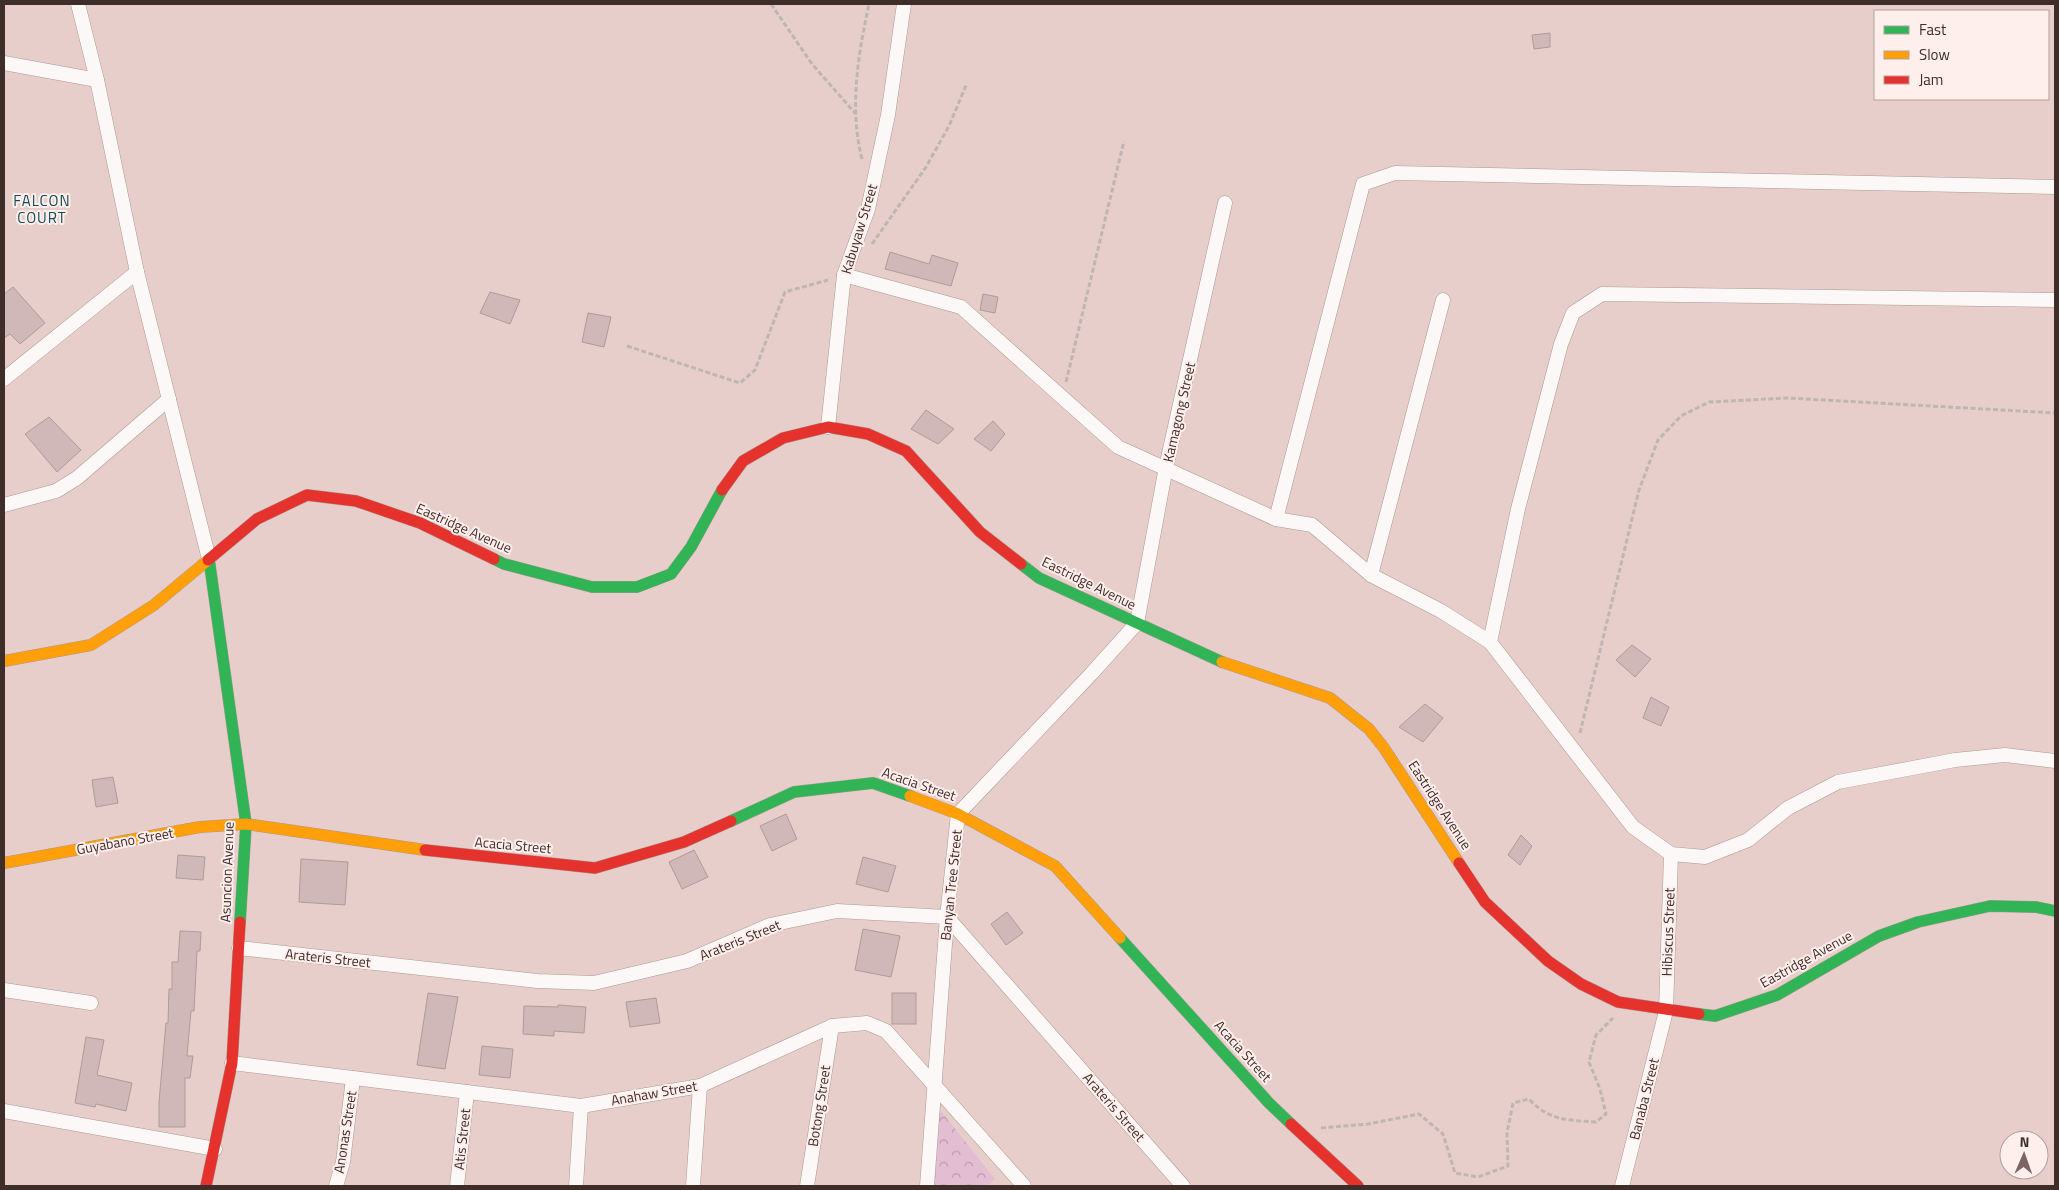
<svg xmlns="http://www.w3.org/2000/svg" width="2059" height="1190" viewBox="0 0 2059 1190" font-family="'Titillium Web',sans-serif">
<defs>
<pattern id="forest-crowns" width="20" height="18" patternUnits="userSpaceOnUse" patternTransform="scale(1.25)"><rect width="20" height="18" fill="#e3bed3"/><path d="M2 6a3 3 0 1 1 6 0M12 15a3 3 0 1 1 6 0" fill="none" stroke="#b99bab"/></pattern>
</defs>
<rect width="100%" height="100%" fill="#e7ceca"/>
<path fill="url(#forest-crowns)" d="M941,1111l54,68 -8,7h-55l1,-70z"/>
<g fill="#d1b8b8" stroke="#ae9b9a">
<path d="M1550,33v14l-16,2 -2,-14z"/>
<path d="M890,252l39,12 3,-9 26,8 -7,23 -66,-17z"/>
<path d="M13,287l32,36 -25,21 -10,-10 -6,4v-44z"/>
<path d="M490,292l30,8 -10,24 -30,-11z"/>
<path d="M983,294l15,3 -3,16 -15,-3z"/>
<path d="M588,313l23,4 -7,30 -22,-5z"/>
<path d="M926,410l28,19 -16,15 -27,-15z"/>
<path d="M49,417l32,33 -24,22 -32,-38z"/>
<path d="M993,421l12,13 -14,17 -17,-12z"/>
<path d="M1632,645l19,14 -16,18 -19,-17z"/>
<path d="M1651,697l18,10 -8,19 -18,-8z"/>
<path d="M1425,704l18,14 -20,24 -24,-15z"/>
<path d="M113,777l5,26 -22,4 -4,-27z"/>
<path d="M786,814l11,25 -25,12 -12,-25z"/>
<path d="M1521,835l11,11 -12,19 -12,-10z"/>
<path d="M694,850l14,27 -26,12 -13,-27z"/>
<path d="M178,855l27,2 -2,23 -27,-2z"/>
<path d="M863,857l33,9 -8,26 -32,-8z"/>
<path d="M301,859l47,3 -3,43 -46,-3z"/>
<path d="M1007,912l16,21 -17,12 -15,-21z"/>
<path d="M863,929l37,7 -9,41 -36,-7z"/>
<path d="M180,931l21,1 -1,19h-3l-3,60h-3l-4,45h6l-3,22h-5v49h-26v-25l7,-79h2l1,-34h3v-27h6z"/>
<path d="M428,993l30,4 -13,72 -28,-4z"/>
<rect x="892" y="993" width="24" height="31"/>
<path d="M656,998l4,25 -30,4 -4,-25z"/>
<path d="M558,1005l28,2 -2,26 -30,-2v5l-31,-2 1,-28 34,1z"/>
<path d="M86,1037l18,3 -7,35 35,8 -6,28 -30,-7 -1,3 -20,-4z"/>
<path d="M482,1046l31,3 -3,29 -31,-3z"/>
</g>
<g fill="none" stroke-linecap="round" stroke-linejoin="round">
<g stroke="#ab9895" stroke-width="15">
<g id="street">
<path d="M78,4l19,76 40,192 72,287"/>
<path d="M4,63l93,17"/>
<path d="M844,275l117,32 157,140 158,72 36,6 59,50 70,36 49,31 143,185 38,27 34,3 43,-17 40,-32 50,-26 117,-22 50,-5 50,6"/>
<path d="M4,379l133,-107"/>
<path d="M828,427l16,-152 24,-66 20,-94 16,-111"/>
<path d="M4,505l52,-14 21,-13 92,-79"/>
<path d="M1276,519l87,-335 32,-11 660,14"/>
<path d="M1371,575l72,-275"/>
<path d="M1490,642l28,-133 43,-165 12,-31 29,-19 453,6"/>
<path d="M239,948l298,33 57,2 93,-22 83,-36 67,-14 110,6 236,269"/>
<path d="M4,990l87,13"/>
<path d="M232,1063l349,43 119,-20 132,-60 35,-3 19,8 138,155"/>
<path d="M4,1111l211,38"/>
<path d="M336,1186l7,-24 10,-84"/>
<path d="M457,1186l10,-94"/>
<path d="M576,1186l5,-80"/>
<path d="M693,1186l7,-100"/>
<path d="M807,1186l25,-160"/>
<path d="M927,1186l20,-269 11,-103 134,-141 45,-50 29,-156 59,-264"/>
<path d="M1622,1186l44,-175 5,-157"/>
</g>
</g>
<g stroke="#ab9895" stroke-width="12">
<g id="fast">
<path d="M209,559l37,265 -6,98"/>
<path d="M494,559l10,5 88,23h45l34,-13 20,-27 31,-57"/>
<path d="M1021,564l18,14 183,84"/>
<path d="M731,821l63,-29 79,-9 37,13"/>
<path d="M1120,938l149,165 22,21"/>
<path d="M1699,1014l16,2 62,-21 102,-59 39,-14 72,-16 46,1 19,4"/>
</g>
</g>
<g stroke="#ab9895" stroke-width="12">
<g id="slow">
<path d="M4,661l87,-16 63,-40 54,-45"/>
<path d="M1222,662l108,36 39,31 15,19 75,115"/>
<path d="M910,796l48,18 97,52 65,72"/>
<path d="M4,863l196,-36 46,-3 179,26"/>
</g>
</g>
<g stroke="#ab9895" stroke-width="12">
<g id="jam">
<path d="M722,490l21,-29 40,-23 45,-11 40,7 38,17 74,81 41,32"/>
<path d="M208,560l49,-41 50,-24 49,6 64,22 74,36"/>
<path d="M425,850l170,18 89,-26 47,-21"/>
<path d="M1459,863l26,39 63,59 33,23 37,18 81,12"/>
<path d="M1291,1124l67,62"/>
<path d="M206,1186l26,-123 8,-141"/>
</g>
</g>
<g stroke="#bfb6b3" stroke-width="3" stroke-dasharray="5 2.5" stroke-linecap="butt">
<path d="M771,4l41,60 43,49"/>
<path d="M862,159c-13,-51 -4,-104 7,-155"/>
<path d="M872,244l54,-77 23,-41 18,-43"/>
<path d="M627,346l113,37 15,-13 30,-78 43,-12"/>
<path d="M1066,382l58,-241"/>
<path d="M1580,733l59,-243 19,-50 23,-24 28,-14 79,-4 267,15"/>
<path d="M1321,1128l47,-4 51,-10 24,20 12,39 23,4 30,-11 -1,-33 6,-30 16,-4c20,22 39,21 67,23l10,-8 -6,-25 -11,-27 7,-27 17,-17"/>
</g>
<use href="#street" stroke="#fbf8f7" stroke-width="14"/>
<use href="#fast" stroke="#30b455" stroke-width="11"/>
<use href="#slow" stroke="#ff9f0a" stroke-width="11"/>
<use href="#jam" stroke="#e5322d" stroke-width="11"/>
</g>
<g text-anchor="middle" stroke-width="4" stroke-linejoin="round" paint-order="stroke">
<g font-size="14" fill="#3f2d2a" stroke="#feefec">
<text transform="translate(859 229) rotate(-73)" y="5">Kabuyaw Street</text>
<text transform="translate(1179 412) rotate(-77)" y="5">Kamagong Street</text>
<text transform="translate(464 528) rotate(24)" y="5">Eastridge Avenue</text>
<text transform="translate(1089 583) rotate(26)" y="5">Eastridge Avenue</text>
<text transform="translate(919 784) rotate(19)" y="5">Acacia Street</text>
<text transform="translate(1440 805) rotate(57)" y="5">Eastridge Avenue</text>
<text transform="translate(125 841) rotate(-10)" y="5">Guyabano Street</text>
<text transform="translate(513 845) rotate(5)" y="5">Acacia Street</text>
<text transform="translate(227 872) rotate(-88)" y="5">Asuncion Avenue</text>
<text transform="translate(951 885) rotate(-84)" y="5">Banyan Tree Street</text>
<text transform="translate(1668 932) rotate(-88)" y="5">Hibiscus Street</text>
<text transform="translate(740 940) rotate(-22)" y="5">Arateris Street</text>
<text transform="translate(328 958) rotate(6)" y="5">Arateris Street</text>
<text transform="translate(1806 959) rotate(-29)" y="5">Eastridge Avenue</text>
<text transform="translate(1243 1051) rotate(48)" y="5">Acacia Street</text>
<text transform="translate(654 1093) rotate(-10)" y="5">Anahaw Street</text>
<text transform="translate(1644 1099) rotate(-76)" y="5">Banaba Street</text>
<text transform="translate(819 1106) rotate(-81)" y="5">Botong Street</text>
<text transform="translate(1114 1107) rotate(49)" y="5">Arateris Street</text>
<text transform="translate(345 1132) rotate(-81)" y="5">Anonas Street</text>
<text transform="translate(462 1139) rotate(-84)" y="5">Atis Street</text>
</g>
<g font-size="15" letter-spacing="1" fill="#104c55" stroke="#feefec">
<text x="42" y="206">FALCON<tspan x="42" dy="17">COURT</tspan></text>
</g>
</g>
<rect width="2059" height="1190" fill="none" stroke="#3f2d2a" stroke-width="10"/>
<rect x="1874" y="10" width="175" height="90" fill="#feefec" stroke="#b2a19e"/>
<rect x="1884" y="26" width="25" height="8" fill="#30b455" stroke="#b2a19e"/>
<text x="1919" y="35" font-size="15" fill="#3f2d2a">Fast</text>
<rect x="1884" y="51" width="25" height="8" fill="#ff9f0a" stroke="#b2a19e"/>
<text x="1919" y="60" font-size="15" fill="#3f2d2a">Slow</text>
<rect x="1884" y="76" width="25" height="8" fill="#e5322d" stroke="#b2a19e"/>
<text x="1919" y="85" font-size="15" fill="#3f2d2a">Jam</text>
<g transform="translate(2024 1155) rotate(2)"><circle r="24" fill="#feefec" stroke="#b2a19e"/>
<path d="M0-4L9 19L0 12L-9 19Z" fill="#7a6562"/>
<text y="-8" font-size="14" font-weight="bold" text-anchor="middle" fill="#3f2d2a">N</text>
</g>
</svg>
